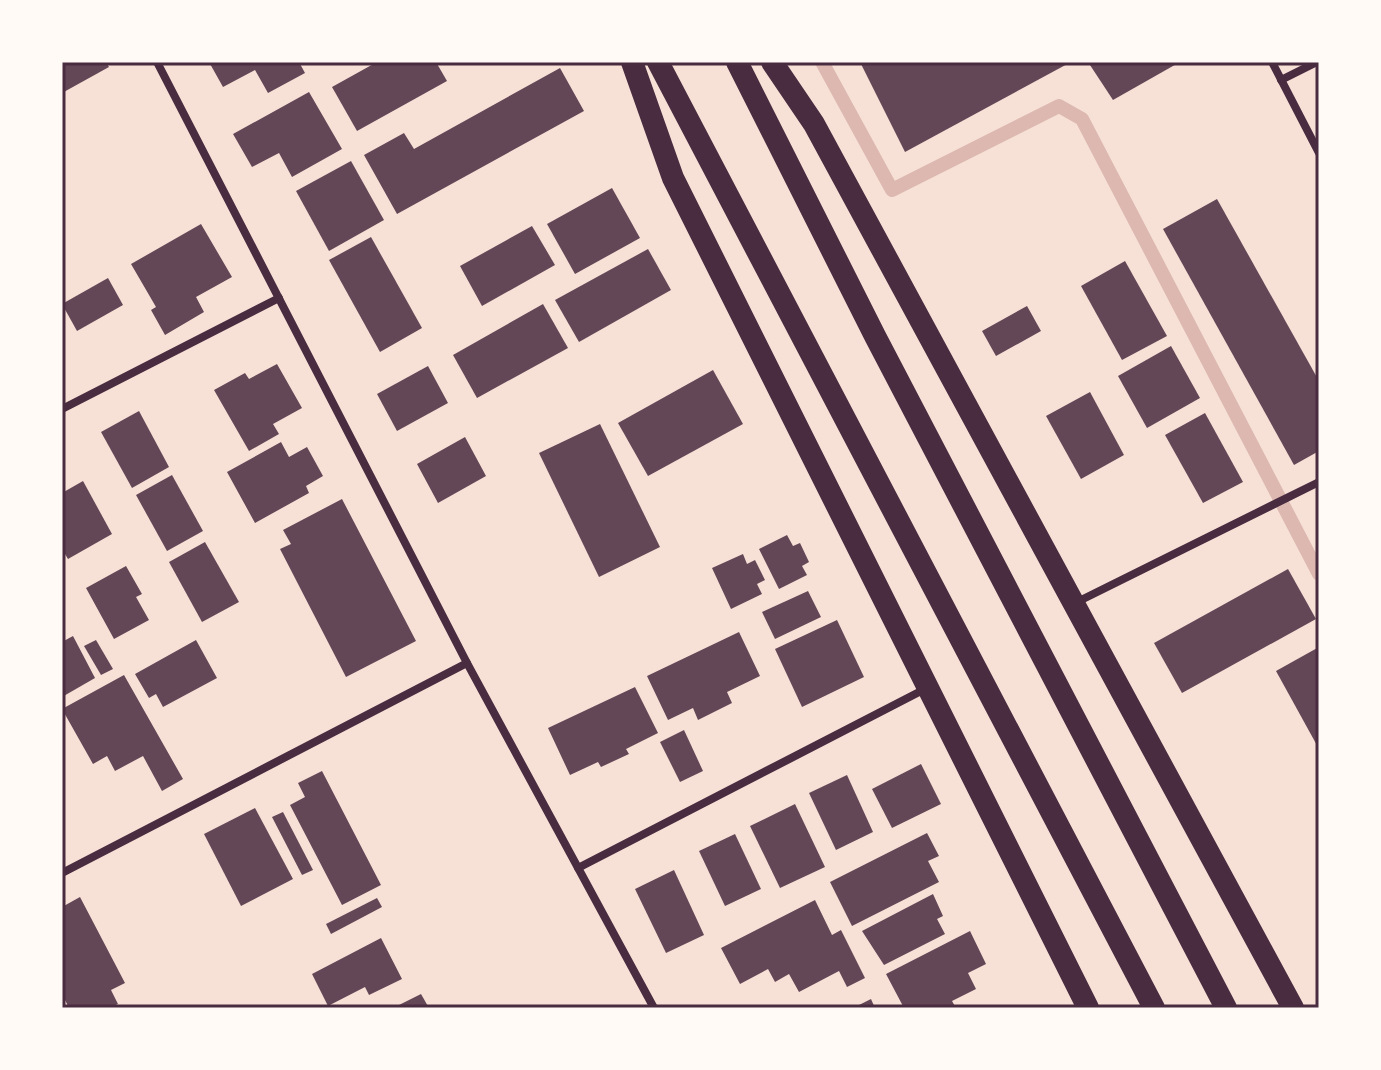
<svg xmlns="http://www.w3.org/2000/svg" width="1381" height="1070" viewBox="0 0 1381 1070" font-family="Roboto,sans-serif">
<rect width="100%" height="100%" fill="#f7e1d7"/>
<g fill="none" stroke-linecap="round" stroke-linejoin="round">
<path stroke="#dcb8b0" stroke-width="14" d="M822,62l70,128 167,-84 23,13 237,455"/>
</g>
<g fill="#644757">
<path d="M62,62h44l3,5 -47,26z"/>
<path d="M209,62h90l6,11 -37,20 -13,-23 -32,17z"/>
<path d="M377,62h59l11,19 -90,50 -25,-44z"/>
<path d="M860,62h211l-166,90z"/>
<path d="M1088,62h92l-67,38z"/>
<path d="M560,68l24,43 -187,103 -33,-59 40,-22 10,16z"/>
<path d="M309,92l33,57 -50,28 -13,-24 -27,14 -19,-33z"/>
<path d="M351,161l33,59 -55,31 -33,-60z"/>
<path d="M612,188l28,50 -65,36 -28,-50z"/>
<path d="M1217,199l102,182v70l-25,14 -131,-236z"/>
<path d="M201,224l31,53 -36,20 8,15 -39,23 -14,-25 5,-3 -25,-43z"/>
<path d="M532,226l23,39 -73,41 -22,-40z"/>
<path d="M371,237l51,91 -42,24 -51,-92z"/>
<path d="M648,249l23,41 -92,52 -24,-42z"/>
<path d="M1125,261l42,75 -45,24 -41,-74z"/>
<path d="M108,278l15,27 -46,26 -15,-27z"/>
<path d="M543,304l25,44 -91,50 -24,-43z"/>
<path d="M1027,306l14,25 -45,25 -14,-25z"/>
<path d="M1171,346l29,52 -53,30 -29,-52z"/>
<path d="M277,364l25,44 -29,16 6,10 -30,17 -35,-61 31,-17 4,6z"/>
<path d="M428,366l20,37 -51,28 -20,-37z"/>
<path d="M713,370l30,54 -95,52 -30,-53z"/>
<path d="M1090,392l34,63 -43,24 -35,-63z"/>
<path d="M139,411l30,56 -37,21 -31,-56z"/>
<path d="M1205,413l38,69 -40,21 -38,-68z"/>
<path d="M600,424l60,123 -61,30 -60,-124z"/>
<path d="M465,437l21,39 -48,27 -21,-39z"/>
<path d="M281,442l8,15 18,-10 16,29 -17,10 3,7 -54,30 -28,-51z"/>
<path d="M172,475l31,56 -36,20 -31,-56z"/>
<path d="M83,481l29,53 -44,25 -6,-10v-56z"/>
<path d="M342,499l74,142 -70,36 -66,-128 11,-5 -8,-14z"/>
<path d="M787,535l6,11 7,-3 9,19 -7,4 5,9 -28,14 -20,-40z"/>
<path d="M205,542l34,60 -37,20 -33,-60z"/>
<path d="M743,554l4,10 8,-4 10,20 -8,4 5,10 -31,15 -19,-41z"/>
<path d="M126,566l16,28 -6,3 13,23 -35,19 -28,-51z"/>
<path d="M1288,569l28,50 -134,74 -28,-50z"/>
<path d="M808,591l13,26 -46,22 -13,-27z"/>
<path d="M837,620l27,57 -62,30 -27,-58z"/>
<path d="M739,632l21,44 -33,16 5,11 -34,17 -5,-12 -25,12 -21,-44z"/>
<path d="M73,636l22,42 -33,19v-55z"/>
<path d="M96,640l17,29 -12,6 -17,-29z"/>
<path d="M196,640l21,38 -54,29 -7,-13 -7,4 -14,-24z"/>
<path d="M1319,647v102l-43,-78z"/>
<path d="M124,675l59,104 -21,12 -19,-35 -28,15 -8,-15 -14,8 -31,-55z"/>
<path d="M635,687l23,46 -32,16 3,5 -28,13 -3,-5 -28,13 -22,-47z"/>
<path d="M684,730l19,41 -23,11 -20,-40z"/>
<path d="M921,764l20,40 -49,24 -20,-39z"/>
<path d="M322,771l59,114 -39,20 -52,-100 15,-8 -7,-14z"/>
<path d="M847,775l26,57 -37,18 -27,-57z"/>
<path d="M795,804l30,63 -45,21 -30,-62z"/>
<path d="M255,808l38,71 -52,27 -37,-72z"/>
<path d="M283,812l30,58 -11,5 -30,-58z"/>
<path d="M927,833l12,23 -11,5 11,21 -87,44 -22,-44z"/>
<path d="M735,834l26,55 -36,17 -26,-55z"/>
<path d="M674,870l30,65 -38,18 -31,-64z"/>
<path d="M933,894l10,22 -6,3 8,15 -61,31 -22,-34z"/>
<path d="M80,897l45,86 -14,7 7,14 -9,4h-40l-7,-14v-87z"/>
<path d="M377,898l5,9 -51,27 -5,-10z"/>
<path d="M815,900l17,35 9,-5 24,48 -18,9 -8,-16 -40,21 -10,-18 -14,8 -7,-13 -28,15 -19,-36z"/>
<path d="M970,931l16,33 -18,9 8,16 -24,12 4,7h-52l-18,-34z"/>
<path d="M381,938l21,41 -33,16 -4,-8 -37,19 -16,-32z"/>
<path d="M421,994l8,14h-36z"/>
<path d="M871,999l4,9h-22z"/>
</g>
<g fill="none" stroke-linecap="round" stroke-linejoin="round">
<g stroke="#4a2c40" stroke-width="8">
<path d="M157,62l310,601 187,345"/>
<path d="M1272,62l47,91"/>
<path d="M1281,80l36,-18"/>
<path d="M62,409l217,-111"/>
<path d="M1075,603l244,-121"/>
<path d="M578,868l347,-179"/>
<path d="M62,873l405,-210"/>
</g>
<g stroke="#4a2c40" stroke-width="22">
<path d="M632,62l41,116 415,830"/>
<path d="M658,62l496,946"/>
<path d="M737,62l138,274 351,672"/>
<path d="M772,62l42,62 479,884"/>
</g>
</g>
<rect width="1381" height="1070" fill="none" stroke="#fffaf5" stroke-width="128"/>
<rect x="64" y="64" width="1253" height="942" fill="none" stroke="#4a2c40" stroke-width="3"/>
</svg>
